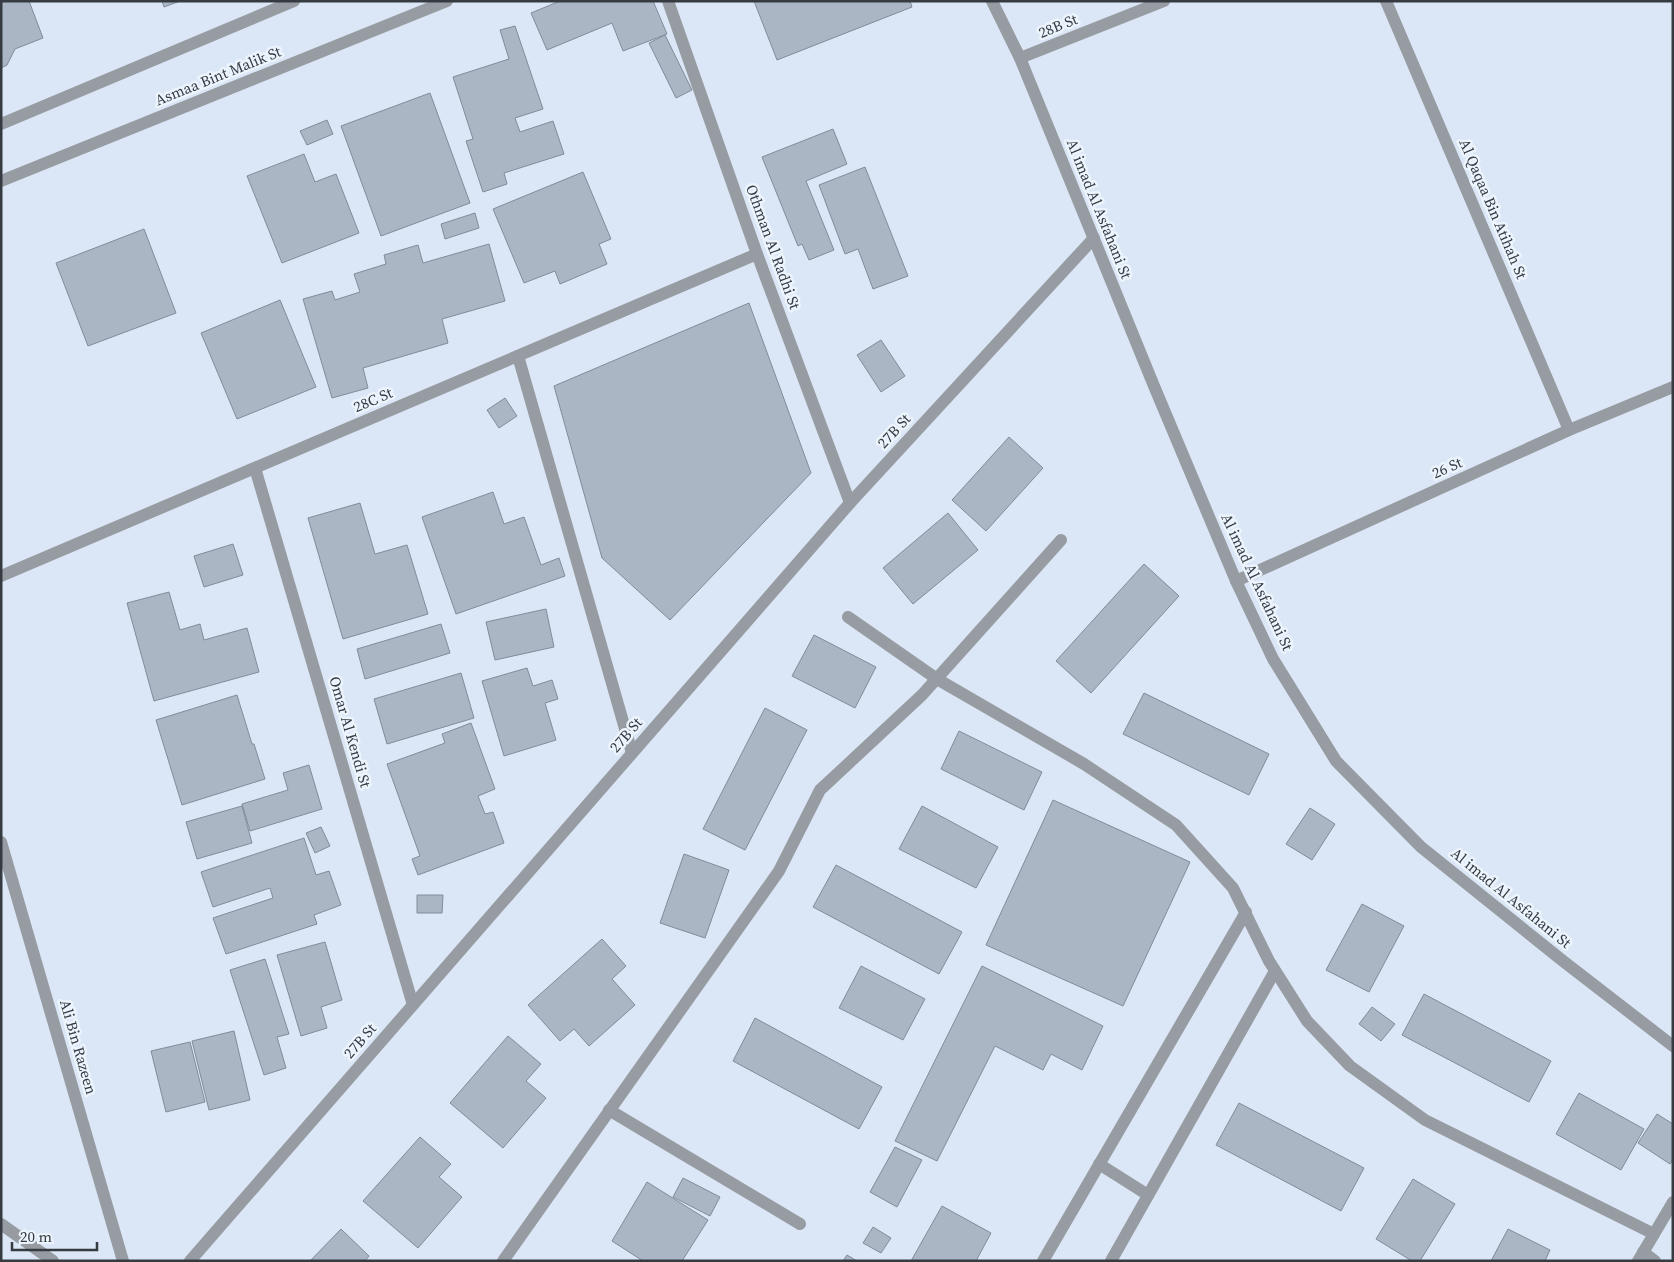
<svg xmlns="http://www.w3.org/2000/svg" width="1674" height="1262" viewBox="0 0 1674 1262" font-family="'Source Serif 4',serif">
<rect width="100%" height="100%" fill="#dbe7f6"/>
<g fill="#abb6c5" stroke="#818c9a">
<path d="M1,1h28l14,37 -28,11 -8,16 -6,3z"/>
<path d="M162,1h18l-16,6z"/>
<path d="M560,1h93l14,33 -44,17 -11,-28 -65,27 -16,-37z"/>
<path d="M754,1h156l2,6 -135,53z"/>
<path d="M515,26l28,83 -28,9 5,14 33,-11 11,33 -60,19 3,11 -24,8 -17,-51 7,-2 -20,-62 56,-18 -9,-29z"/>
<path d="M665,35l27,55 -16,8 -27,-55z"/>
<path d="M430,93l40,110 -89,33 -40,-110z"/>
<path d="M327,120l6,14 -26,11 -7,-14z"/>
<path d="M833,129l14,35 -41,17 28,69 -25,10 -7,-16 -4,2 -36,-89z"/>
<path d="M304,154l11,28 21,-8 23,59 -77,30 -35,-87z"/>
<path d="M865,167l43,109 -35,13 -15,-40 -13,5 -26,-69z"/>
<path d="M583,172l28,67 -12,5 8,20 -47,20 -5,-13 -31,12 -31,-74z"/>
<path d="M475,213l4,15 -34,11 -4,-15z"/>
<path d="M144,229l32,84 -88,33 -32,-83z"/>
<path d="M489,244l16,57 -63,18 6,24 -85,25 5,20 -36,10 -29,-99 29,-8 3,9 25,-8 -6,-18 32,-10 -2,-9 34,-10 5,18z"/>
<path d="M280,300l36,87 -79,32 -36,-86z"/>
<path d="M749,303l62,170 -141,147 -68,-62 -48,-172z"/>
<path d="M881,340l24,36 -24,16 -24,-37z"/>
<path d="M505,398l12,18 -18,12 -12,-18z"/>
<path d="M1009,437l34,31 -57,63 -34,-31z"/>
<path d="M493,492l11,32 20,-7 17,48 18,-7 6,18 -109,38 -34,-97z"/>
<path d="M360,503l15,51 32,-9 21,69 -85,25 -35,-121z"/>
<path d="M948,513l30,37 -65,54 -30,-36z"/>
<path d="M233,544l10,31 -39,12 -10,-31z"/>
<path d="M1144,564l35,32 -88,97 -35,-32z"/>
<path d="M169,592l11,38 20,-6 4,16 43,-12 12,44 -105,29 -27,-98z"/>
<path d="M546,609l8,38 -59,13 -9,-38z"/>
<path d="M441,624l9,29 -85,26 -8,-30z"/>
<path d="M814,635l62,32 -21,41 -63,-32z"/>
<path d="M527,668l6,18 19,-6 6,19 -13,4 11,37 -52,16 -22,-75z"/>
<path d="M461,673l13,45 -87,26 -13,-45z"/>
<path d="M1144,693l125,61 -20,41 -126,-61z"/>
<path d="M237,695l15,49h2l11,35 -83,26 -26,-85z"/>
<path d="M765,708l42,22 -62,120 -42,-21z"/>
<path d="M471,723l24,66 -17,7 7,18 8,-2 11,31 -86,32 -6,-16 8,-3 -33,-92 58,-21 -3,-9z"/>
<path d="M959,731l83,41 -18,38 -83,-41z"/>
<path d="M309,765l13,44 -72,22 -8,-27 46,-14 -5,-17z"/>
<path d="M1053,800l137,62 -67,144 -137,-61z"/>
<path d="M242,806l10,37 -55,16 -11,-37z"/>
<path d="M922,806l76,41 -22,41 -77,-39z"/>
<path d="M1310,808l25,16 -23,36 -26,-16z"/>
<path d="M321,827l9,19 -15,7 -9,-20z"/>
<path d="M304,838l12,37 13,-4 12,34 -27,10 3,9 -91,30 -13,-36 60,-20 -3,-10 -57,19 -12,-35z"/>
<path d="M684,854l45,16 -24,68 -45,-15z"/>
<path d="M836,865l126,67 -23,42 -126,-67z"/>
<path d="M417,895h26l-1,18h-25z"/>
<path d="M1362,904l42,22 -35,66 -43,-22z"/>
<path d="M602,939l24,27 -14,13 23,26 -46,41 -15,-17 -14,12 -32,-36z"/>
<path d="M325,942l17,58 -21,7 6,21 -26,8 -24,-81z"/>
<path d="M265,959l24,75 -12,3 9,31 -22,7 -34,-105z"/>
<path d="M861,966l64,33 -22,41 -64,-32z"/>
<path d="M982,966l121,60 -21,44 -31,-16 -8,16 -48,-24 -58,115 -42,-20z"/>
<path d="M1424,994l127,67 -22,41 -127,-67z"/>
<path d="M1372,1007l23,17 -14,17 -22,-17z"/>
<path d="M755,1018l127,69 -23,42 -126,-68z"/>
<path d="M234,1031l16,69 -41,10 -17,-69z"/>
<path d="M508,1036l33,28 -15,17 20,17 -43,50 -53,-45z"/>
<path d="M190,1042l15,60 -39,10 -15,-61z"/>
<path d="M1579,1093l65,36 -23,41 -65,-36z"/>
<path d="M1239,1103l125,65 -23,43 -125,-66z"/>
<path d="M1657,1114l16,10v35l-3,5 -32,-21z"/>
<path d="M420,1137l31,27 -12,13 23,20 -44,51 -55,-47z"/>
<path d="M895,1147l27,13 -25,47 -27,-15z"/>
<path d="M683,1178l37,19 -10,19 -37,-19z"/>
<path d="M1413,1179l42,25 -35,57h-8l-36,-22z"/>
<path d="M647,1182l61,38 -26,41h-39l-31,-20z"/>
<path d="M942,1206l49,27 -15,28h-65z"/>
<path d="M873,1227l18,11 -10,15 -18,-10z"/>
<path d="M341,1229l28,27 -4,5h-55z"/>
<path d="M1508,1229l42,21 -5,11h-54z"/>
<path d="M847,1255l10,6h-14z"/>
</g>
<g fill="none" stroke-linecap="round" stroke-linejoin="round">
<g stroke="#979ca3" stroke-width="12">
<path d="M1099,1164l49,31"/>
<path d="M1643,1252l12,9"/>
</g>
<g stroke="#979ca3" stroke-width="12">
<path d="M668,1l89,253 93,249"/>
<path d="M992,1l28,57 134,328 82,195 37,78 63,102 85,86 142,114 110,85"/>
<path d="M1386,1l183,429"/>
<path d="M1020,58l144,-57"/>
<path d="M1,124l293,-123"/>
<path d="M1,181l446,-180"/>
<path d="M518,356l114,397"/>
<path d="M255,468l158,537"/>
<path d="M1,576l756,-322"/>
<path d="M1236,581l333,-151 104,-43"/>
<path d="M848,617l89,62 147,85 92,61 57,63 36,73 38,60 43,45 75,54 229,114"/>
<path d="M1,842l122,419"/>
<path d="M609,1110l191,114"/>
<path d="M1,1224l52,37"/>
<path d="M190,1261l660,-758 244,-265"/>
<path d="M503,1261l276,-390 41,-81 102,-95 139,-155"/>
<path d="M1043,1261l203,-349"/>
<path d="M1111,1261l164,-290"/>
<path d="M1638,1261l35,-59"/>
</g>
</g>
<g text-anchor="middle" stroke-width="5" stroke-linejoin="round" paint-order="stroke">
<g font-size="15" fill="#363b41" stroke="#ecf4fd">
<text transform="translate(1058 26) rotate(-22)" y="5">28B St</text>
<text transform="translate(218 76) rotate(-22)" y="5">Asmaa Bint Malik St</text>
<text transform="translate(1099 209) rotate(68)" y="5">Al imad Al Asfahani St</text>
<text transform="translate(1493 209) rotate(67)" y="5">Al Qaqaa Bin Atihah St</text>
<text transform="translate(773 247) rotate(70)" y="5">Othman Al Radhi St</text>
<text transform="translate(373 400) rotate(-23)" y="5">28C St</text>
<text transform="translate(894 431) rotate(-47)" y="5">27B St</text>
<text transform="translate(1447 468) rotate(-24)" y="5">26 St</text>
<text transform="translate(1257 582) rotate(65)" y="5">Al imad Al Asfahani St</text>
<text transform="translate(350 732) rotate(74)" y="5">Omar Al Kendi St</text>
<text transform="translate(626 735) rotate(-49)" y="5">27B St</text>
<text transform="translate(1511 898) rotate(39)" y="5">Al imad Al Asfahani St</text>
<text transform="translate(360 1041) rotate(-49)" y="5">27B St</text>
<text transform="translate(78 1047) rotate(74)" y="5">Ali Bin Razeen</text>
</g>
</g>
<rect width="1674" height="1262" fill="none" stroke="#363b41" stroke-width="5"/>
<path d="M12 1242v8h85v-8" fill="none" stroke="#363b41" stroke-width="2.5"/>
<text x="20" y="1242" font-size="15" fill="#363b41" stroke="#ecf4fd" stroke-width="4" paint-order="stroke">20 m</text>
</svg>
